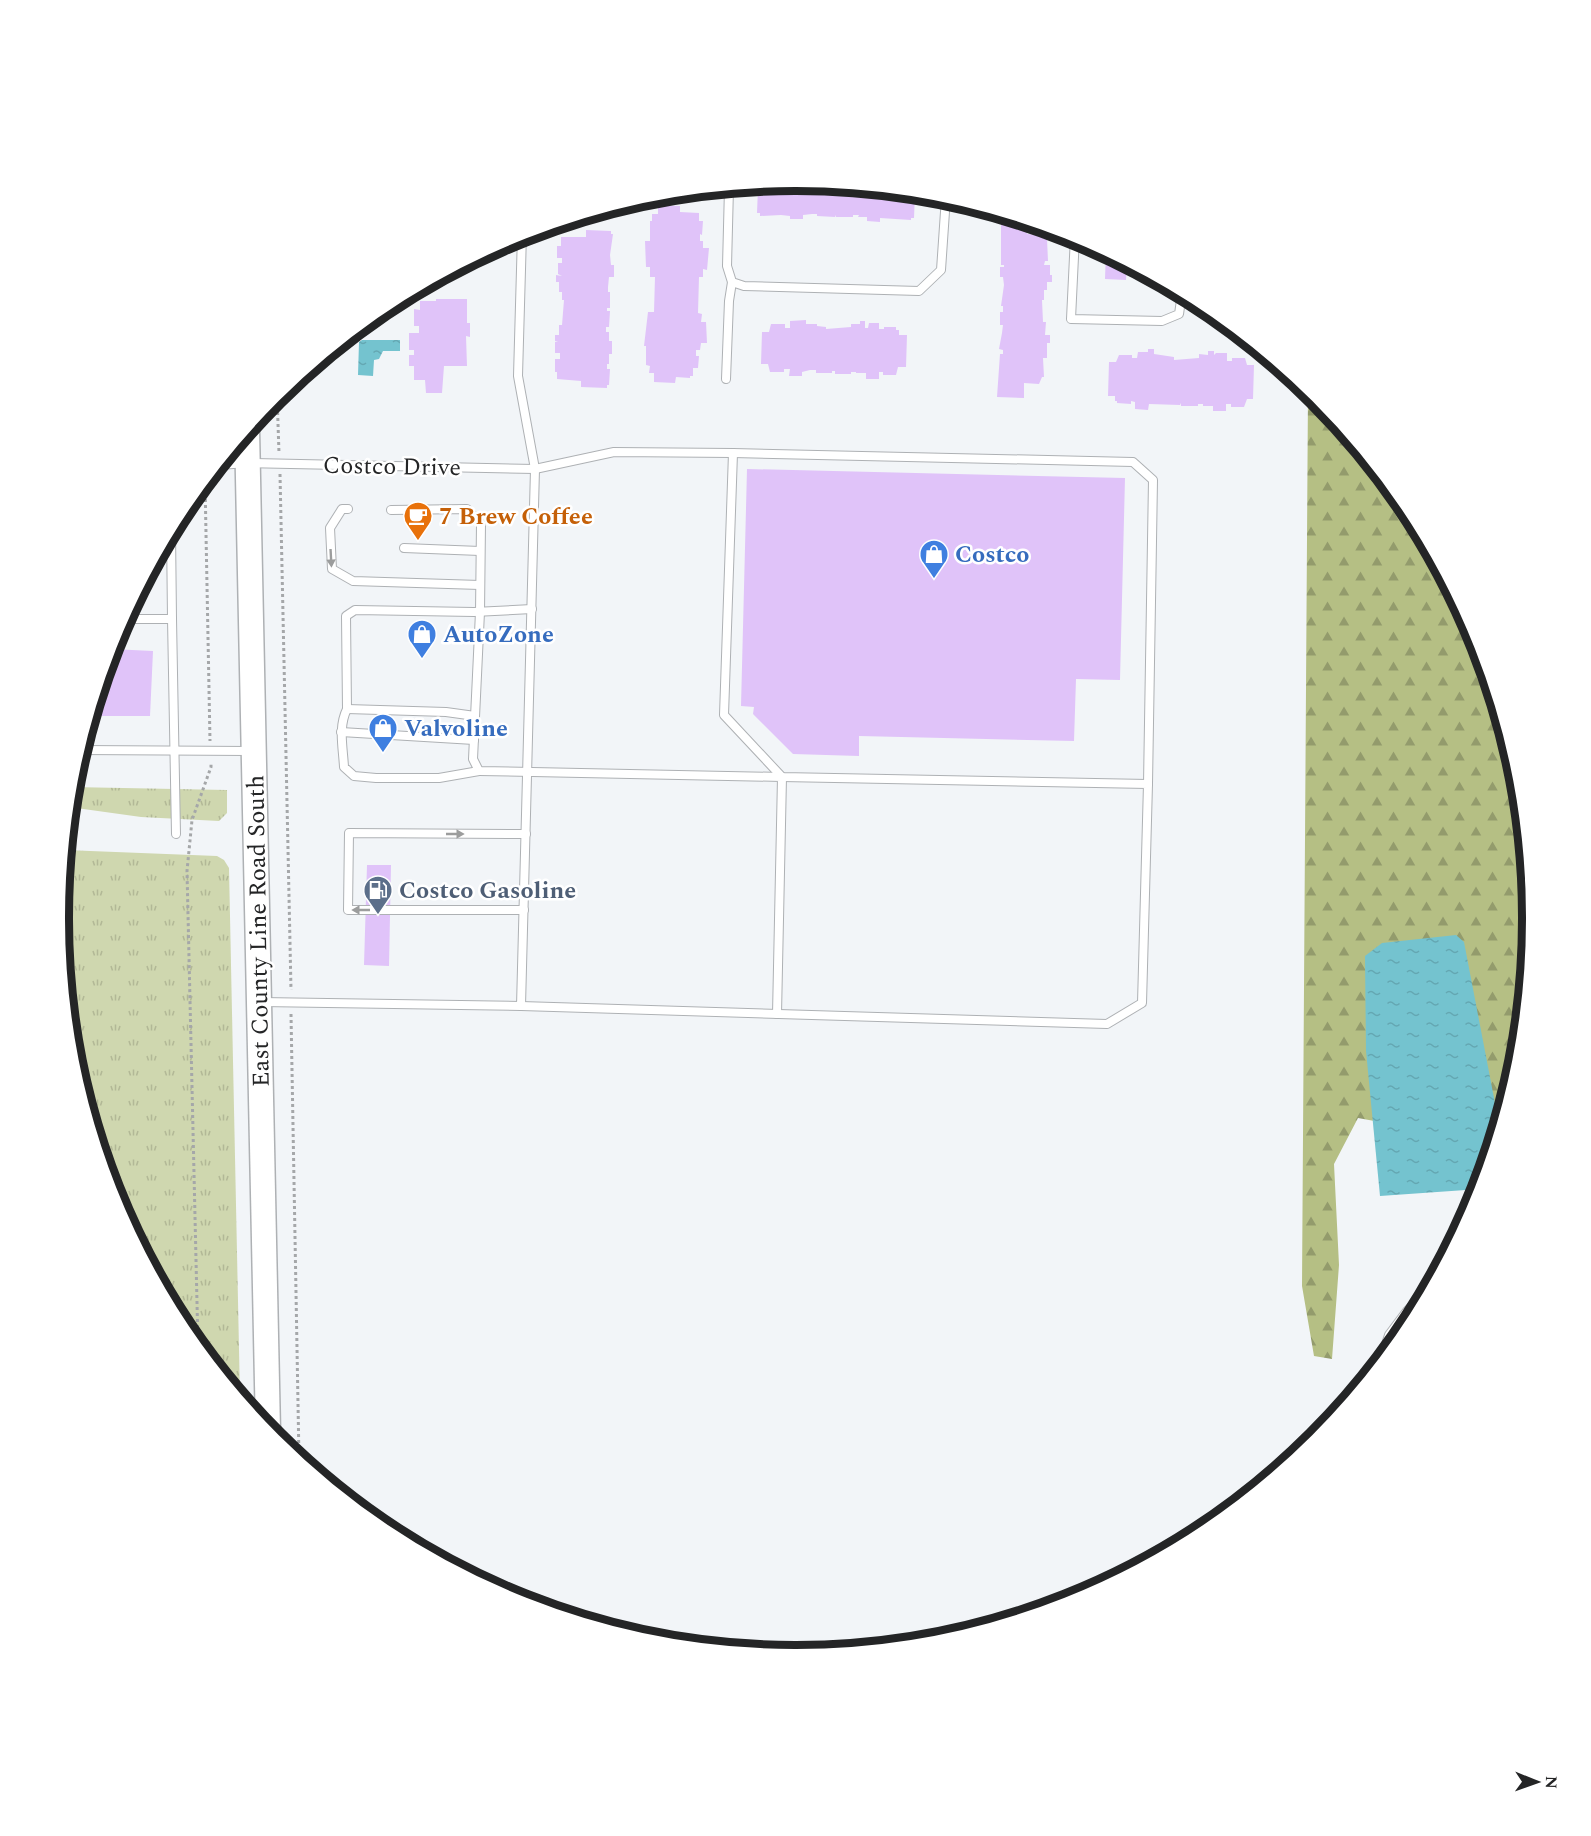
<svg xmlns="http://www.w3.org/2000/svg" width="1591" height="1836" viewBox="0 0 1591 1836" font-family="Spectral,serif">
<defs>
<pattern id="grass-tufts" width="24" height="20" patternUnits="userSpaceOnUse" patternTransform="scale(1.5)"><rect width="24" height="20" fill="#cfd7af"/><path d="M3 7l-1-3M5 7V3M7 7l1-3M15 17l-1-3M17 17v-4M19 17l1-3" fill="none" stroke="#b2b896"/></pattern>
<pattern id="forest-firs" width="22" height="20" patternUnits="userSpaceOnUse" patternTransform="scale(1.5)"><rect width="22" height="20" fill="#b5bf84"/><path d="M5 1l3.5 6h-7zM16 11l3.5 6h-7z" fill="#939b6c"/></pattern>
<pattern id="water-ripples" width="26" height="14" patternUnits="userSpaceOnUse" patternTransform="scale(1.5)"><rect width="26" height="14" fill="#74c3cf"/><path d="M2 4q2-2 4 0t4 0M15 11q2-2 4 0t4 0" fill="none" stroke="#64a7b2"/></pattern>
</defs>
<rect width="100%" height="100%" fill="#f2f5f8"/>
<g fill="url(#grass-tufts)">
<path d="M71,787l156,3v23l-8,8 -78,-4 -72,-10z"/>
<path d="M65,850l152,6 7,4 5,8 11,529 -57,-70 -69,-127 -41,-139 -14,-143z"/>
</g>
<path fill="url(#forest-firs)" d="M1308,390l9,7 91,112 69,127 41,139 14,143 -14,144 -22,72 -67,-3 -71,-13 -24,46 5,101 -7,94 -18,-3 -12,-70z"/>
<g fill="url(#water-ripples)">
<path d="M362,340h38v11h-17l-4,8 -5,1 -1,16 -15,-1 1,-33z"/>
<path d="M1456,935l8,7 35,182 -19,65 -100,7 -14,-145 -1,-95 17,-13z"/>
</g>
<g fill="#e0c3f9">
<path d="M796,181l119,12 -1,25h-3v2l-31,-2v4l-13,-1v-4h-9l1,-2h-6v2h-17v-2l-1,2 -18,-1v-2h-5l-9,1v4h-13v-3l-9,-1 -21,1v-3h-3l1,-25h6v-4z"/>
<path d="M658,205l22,1v6l19,1v8h4l-1,14 -2,-1v7h3v7h6l-2,22 -4,-1v8h-4l-1,36 4,1 -1,8h5l1,21h-6l-1,7h-4v6h3l-1,12h-5v8h-3v2l-14,-1 -1,6 -21,-1v-9h-5l1,-7 -4,-1v-19h-2l4,-34h6l1,-35h-5v-10h-4l-1,-26h5v-20h2v-7h6z"/>
<path d="M1001,221l27,1 -1,12 16,1v4h4l1,22h-3l-1,4h6v10h2v7h-5v8h-3v10h-2l1,22h3l-1,13h5v8h-3v15h-4l1,19h-2l-3,7 -15,-1v15l-27,-1 3,-43h3v-4l-4,-1 3,-16 1,-8h-3v-13h3v-6h-2l3,-21 -1,-8h-3v-10h4v-2h-3z"/>
<path d="M586,230l25,1v3h2l-3,21 1,10h3v12h-5l-1,10v5h2v16h-3v3h3l-1,16h-3v5h3v9h3v13h-3v10h-2v5h3l-1,16h-2v3l-26,-1v-6l-24,-2v-7h-2v-13h5v-6h-5v-11l3,-1h-3v-6h4v-10h3l2,-25h-2v-8h-3v-10h-3v-7l6,1 -4,-2v-11h4v-5h-5v-12h4v-9h25z"/>
<path d="M1106,252l21,11 -1,17 -21,-1z"/>
<path d="M436,299h31v24h3v14l-4,-1 1,30h-23l-2,27h-16l-1,-13h-11v-14h-5v-11h5v-5h-5v-17h10v-7h-5v-17l6,1v-9h16z"/>
<path d="M806,320v4h11v2l9,1v2l25,-2v-3h9v-3h5v7h3l1,-5h10v6h5v-2h12v3h3v5h8l-1,32h-8l-2,8h-13v-3h-4v7h-13v-6h-10v-1h-5v2h-16v-3h-3v2h-16v-3h-6l-8,2v4h-13l1,-7h-6v3h-14l-2,-8h-7l1,-32h7l2,-8h14v4h5v-7z"/>
<path d="M1148,349h6v5l20,3v3l25,-2v-4l9,1v-4h6v4l2,-2h11v8h5v-3h13l2,7h7l-1,34h-6l-3,8h-13v-3h-5v7h-13v-5h-10v-2h-5v2h-17v-3l-1,2 -31,-1 -1,6 -13,-1v-7l-4,-1v3l-14,-1v-2h-2v-5h-7l1,-34h7l3,-7h13v3h5l1,-6h10z"/>
<path d="M747,469l378,9 -5,202 -44,-1 -2,62 -215,-5v20l-66,-2 -40,-40 1,-7 -13,-1z"/>
<path d="M111,649l42,2 -3,65h-60z"/>
<path d="M367,865h24l-2,101 -25,-1z"/>
</g>
<g fill="none" stroke-linecap="round" stroke-linejoin="round">
<g stroke="#aeb1b4" stroke-width="10">
<g id="service">
<path d="M729,188l-2,78 5,16 12,4 175,5 22,-21 5,-73"/>
<path d="M1075,236l-4,83 91,2 17,-7 3,-21"/>
<path d="M726,379l3,-78 3,-19"/>
<path d="M733,453l400,9 20,18 -5,304"/>
<path d="M219,465l29,-2 287,6 79,-17 119,1 -9,262 58,62 366,7 -6,219 -35,21 -586,-18"/>
<path d="M348,509h-6l-12,19 2,41 21,12 127,4"/>
<path d="M391,510l76,-1 14,15 -1,88 -7,147 6,12 303,6 -5,237"/>
<path d="M404,548l76,3"/>
<path d="M123,619h49l-1,-88"/>
<path d="M172,619l4,215"/>
<path d="M347,709l99,3 29,4"/>
<path d="M341,732l133,8"/>
<path d="M80,750l169,1"/>
<path d="M479,771l-40,7h-63l-22,-2 -10,-9c-1,-20 -6,-40 3,-58l-1,-93 9,-6 119,2 58,-3"/>
<path d="M524,910h-176l1,-77 177,1"/>
<path d="M261,1002l260,4 14,-537 -17,-93 4,-142"/>
<path d="M1380,1362l9,-27 18,-24 21,-21"/>
</g>
</g>
<g stroke="#aeb1b4" stroke-width="27">
<path id="primary" d="M247,430l21,1001"/>
</g>
<g stroke="#a5a7a9" stroke-width="3" stroke-dasharray="3 3" stroke-linecap="butt">
<path d="M277,394l2,59"/>
<path d="M280,474l11,516"/>
<path d="M205,481l5,260"/>
<path d="M291,1014l8,445"/>
<path d="M198,1346l-11,-475 5,-51 19,-53v-5"/>
</g>
<use href="#service" stroke="#fff" stroke-width="8"/>
<use href="#primary" stroke="#fff" stroke-width="24"/>
</g>
<defs><path id="oneway-solid" d="M-6-.8H1V-3.2L6.5 0L1 3.2V.8H-6Z" transform="scale(1.5)"/></defs>
<g fill="#9c9d9d">
<use href="#oneway-solid" transform="translate(331 558) rotate(87)"/>
<use href="#oneway-solid" transform="translate(455 834)"/>
<use href="#oneway-solid" transform="translate(361 910) rotate(180)"/>
</g>
<defs>
<g id="cafe-pin" transform="scale(1.5)"><path d="M0 17L-7.5 6A9.5 9.5 0 1 1 7.5 6Z" fill="#e8710a" stroke="#fff"/><path d="M-5.5-4.5H6V0H3Q3 3.5 0 3.5H-2.5Q-5.5 3.5-5.5 0ZM3-3.2v2h1.7v-2ZM-6 4.5H4V6H-6Z" fill="#fff"/></g>
<g id="shop-pin" transform="scale(1.5)"><path d="M0 17L-7.5 6A9.5 9.5 0 1 1 7.5 6Z" fill="#3f7fe0" stroke="#fff"/><path d="M-5-2.5h2.3a2.7 3.5 0 0 1 5.4 0H5L5.5 6h-11ZM-1.5-2.5h3a1.5 2.3 0 0 0-3 0Z" fill="#fff"/></g>
<g id="fuel-pin" transform="scale(1.5)"><path d="M0 17L-7.5 6A9.5 9.5 0 1 1 7.5 6Z" fill="#5c6f8a" stroke="#fff"/><path d="M-5.5-6h7V0h2V4h1.3V-2.5L3-4.5l.8-.8L6-3V5H2.5V1h-1V6h-7ZM-4.2-4.7v3.2H.2V-4.7Z" fill="#fff"/></g>
</defs>
<g fill-rule="evenodd">
<use href="#cafe-pin" x="418" y="516"/>
<use href="#shop-pin" x="934" y="554"/>
<use href="#shop-pin" x="422" y="634"/>
<use href="#shop-pin" x="383" y="728"/>
<use href="#fuel-pin" x="378" y="890"/>
</g>
<g text-anchor="middle" stroke-width="5" stroke-linejoin="round" paint-order="stroke">
<g font-size="24" fill="#242526" stroke="#fff">
<text transform="translate(392 466) rotate(1)" y="8">Costco Drive</text>
<text transform="translate(258 931) rotate(-91)" y="8">East County Line Road South</text>
</g>
<g font-size="24" font-weight="bold" fill="#c56008" stroke="#fff" text-anchor="start">
<text x="439" y="524">7 Brew Coffee</text>
</g>
<g font-size="24" font-weight="bold" fill="#366cbe" stroke="#fff" text-anchor="start">
<text x="955" y="562">Costco</text>
<text x="443" y="642">AutoZone</text>
<text x="404" y="736">Valvoline</text>
</g>
<g font-size="24" font-weight="bold" fill="#4e5e75" stroke="#fff" text-anchor="start">
<text x="399" y="898">Costco Gasoline</text>
</g>
</g>
<path d="M0 0H1591V1836H0ZM795 191H796A726 726 0 0 1 1522 917V919A726 726 0 0 1 796 1645H795A726 726 0 0 1 69 919V917A726 726 0 0 1 795 191Z" fill="#fff" fill-rule="evenodd"/>
<path fill="none" stroke="#242526" stroke-width="8" d="M795 191H796A726 726 0 0 1 1522 917V919A726 726 0 0 1 796 1645H795A726 726 0 0 1 69 919V917A726 726 0 0 1 795 191Z"/>
<g transform="translate(1537 1782) rotate(91)" stroke="#ffffff" stroke-width="4.5" paint-order="stroke">
<path d="M0-4.5L10 22L0 15L-10 22Z" fill="#242526"/>
<text y="-9" font-size="16" font-weight="bold" text-anchor="middle" fill="#242526">N</text>
</g>
</svg>
